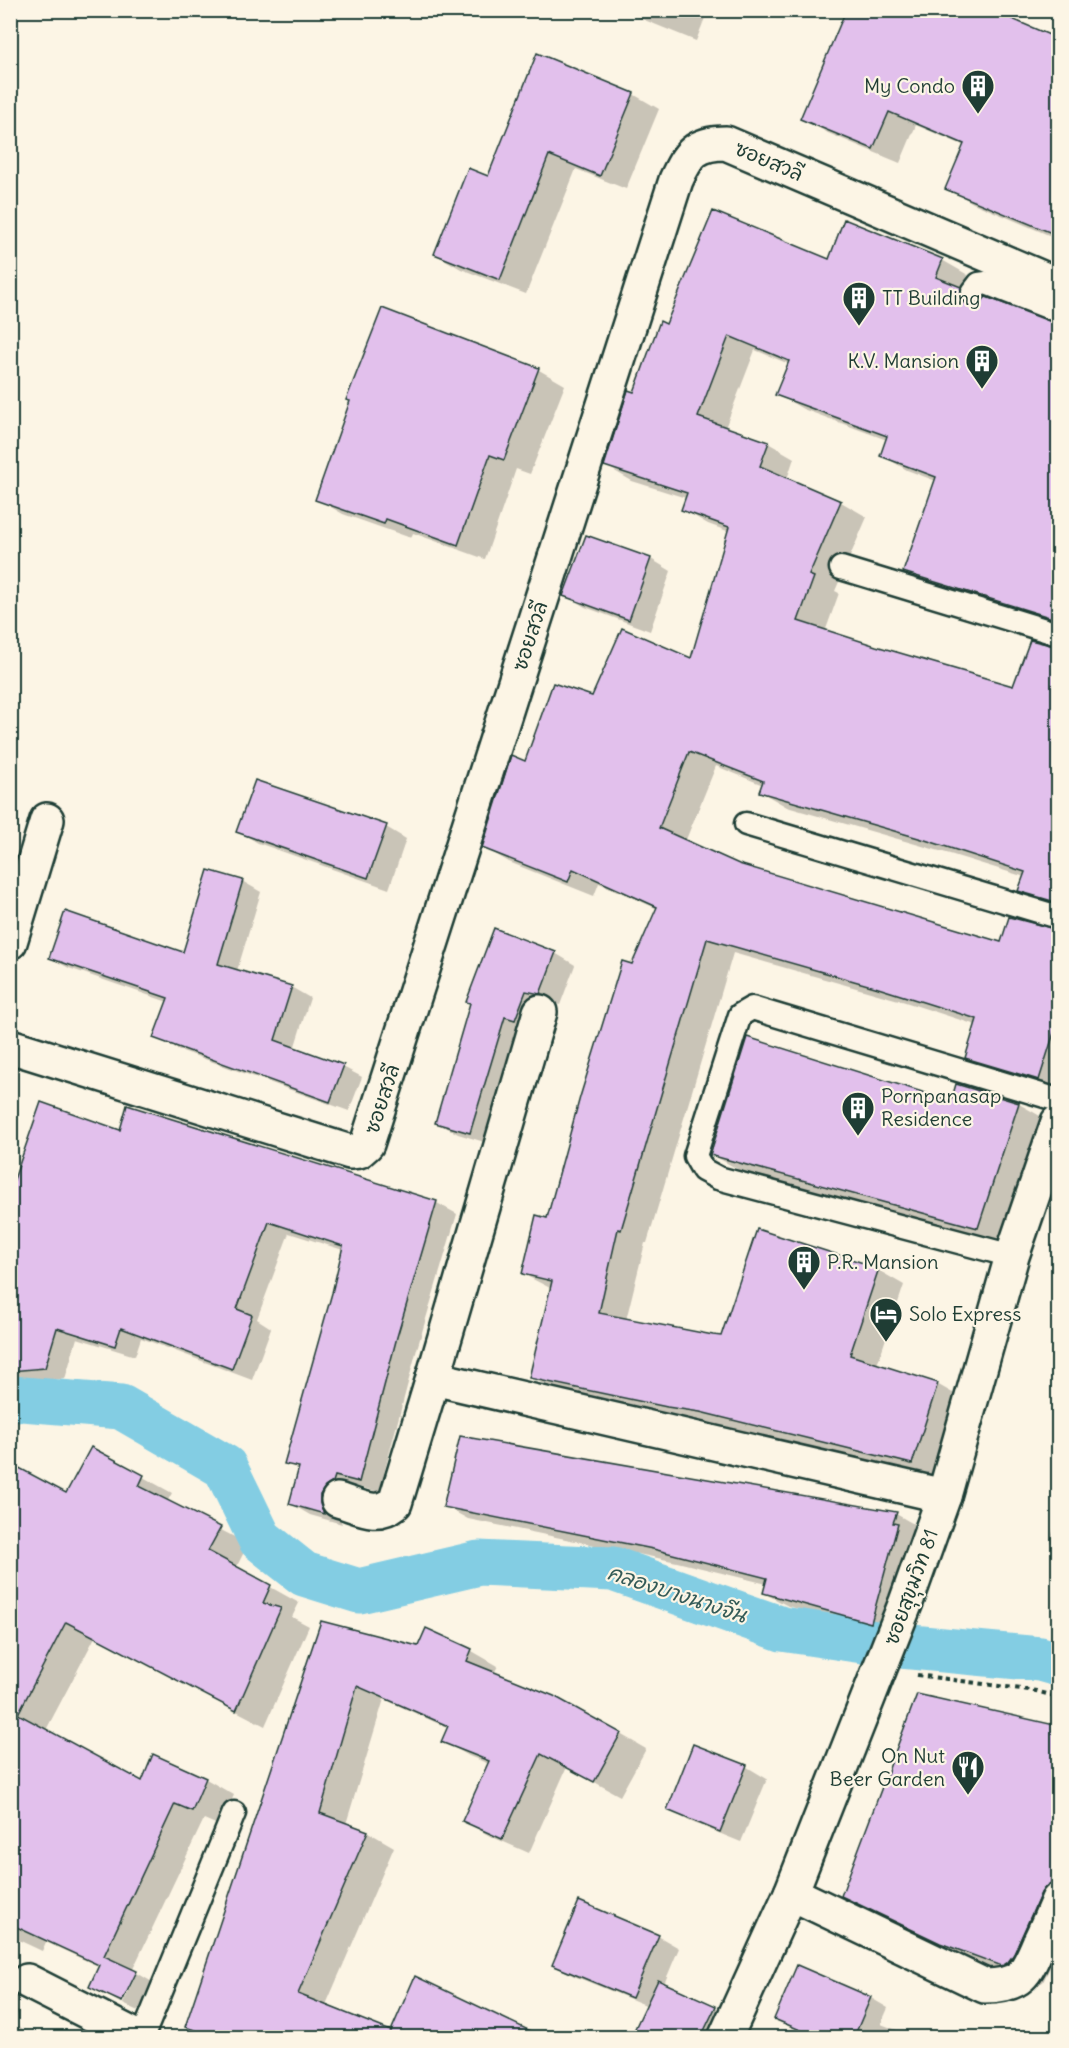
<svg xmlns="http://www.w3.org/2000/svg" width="1069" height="2048" viewBox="0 0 1069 2048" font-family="Delius,'Playpen Sans Thai',sans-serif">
<rect width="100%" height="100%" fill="#fcf5e5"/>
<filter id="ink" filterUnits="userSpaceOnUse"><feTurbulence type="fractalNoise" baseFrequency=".0167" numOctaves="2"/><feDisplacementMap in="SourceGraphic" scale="12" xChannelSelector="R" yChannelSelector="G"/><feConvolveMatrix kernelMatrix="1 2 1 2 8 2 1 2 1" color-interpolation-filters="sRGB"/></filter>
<g filter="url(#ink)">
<g fill="#0003">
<path d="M620,10h88l-12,31z"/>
<path d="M1058,41v198l-85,-36 -26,-15 18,-42 -49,-21 -16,38 -72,-30 -26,-15z"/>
<path d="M633,94l26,15 -33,80 -50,-20 -50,125 -65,-25 -26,-15 54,-76z"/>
<path d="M1058,252v12l-4,-2z"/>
<path d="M942,260l26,15 -6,15 21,12 75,24v300l-127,-40 -26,-15 31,-90 -29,-11 -26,-15 6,-15 -84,-31 -26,-15 12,-30 -34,-14 -30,78 43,15 26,15 -7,21 54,23 26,15 -32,74 4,2 -14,39 189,56 44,-40v261l-12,-4 -26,-15 5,-13 -75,-23 -163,-47 -26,-15 2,-7 -47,-19 -31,76 53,23 263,79 57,-13v161l-66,-20 -26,-15 10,-32 -74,-24 -169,-48 -86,290h-2l-19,77 96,18 156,-68 26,15 -27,80 60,19 26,15 -25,79 -210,-51 -33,-5 -138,-30 -26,-15 21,-88 -29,-15 25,-54 85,-254 25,-57 -59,-26 -5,13 -85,-34 -26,-15 42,-84 67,-65 100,-38 38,-128 -22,-8 -26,-15 4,-11 -54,-17 -26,-15 29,-73 32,-67 162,-65z"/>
<path d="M383,310l156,60 26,15 -35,89 -14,-5 -31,90 -72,-26 -2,5 -68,-24 -26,-15z"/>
<path d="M586,536l65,23 20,12 -21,60 -65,-24 -20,-12z"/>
<path d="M386,827l20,12 -17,50 -131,-46 -20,-12z"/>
<path d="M242,881l19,11 -24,79 54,16 19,11 -16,51 49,18 19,10 -13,34 -175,-63 -19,-11 13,-35 -99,-34 -19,-10 134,-4z"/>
<path d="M555,953l20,12 -15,40 -13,-4 -56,143 -33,-10 -21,-12 35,-118z"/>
<path d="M957,1085l62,19 37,21 -41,123 -267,-73 -37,-21 241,-51z"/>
<path d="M128,1107l309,96 20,11 -40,135 -38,143 -24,-6 -2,7 -14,23 3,8 -32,-9 -19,-11 9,-33 -14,-8 48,-170 9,-43 -54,-17 -32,86 14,9 -19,52 -111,-42 -6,18 -58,-18 -12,41 -55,2v-185l111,-64z"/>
<path d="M92,1449l80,44 -5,9 81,42 -12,24 63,35 -7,14 17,9 -44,100 -170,-89 -49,93 96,53 12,-27 52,23 28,16 -14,31 -16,-7 -72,152 5,2h-3l-14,30 -29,-17 9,-19 -54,-25 -4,9 -32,-15v-471l57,30z"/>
<path d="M444,1506l452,8 23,13 -25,108 -106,-29 -24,-13 3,-9 -90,-22 -209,-43z"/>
<path d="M1058,1514v33l-8,-5z"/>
<path d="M322,1622l96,26 8,-18 46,21 26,15 -4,7 126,61 26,15 -26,47 -53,-29 -38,86 -39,-17 -26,-15 25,-57 -20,-8 -26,-15 5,-13 -64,-29 -38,125 22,8 26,15 -69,160 67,26 24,-55 124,60h-243l9,-28 -32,-11 -14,39h-54l-19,-12z"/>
<path d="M1058,1728v222l-15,32 -7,3 -60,-22 -99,-48 -34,-20z"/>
<path d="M694,1746l53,21 20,12 -26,63 -52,-21 -20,-12z"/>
<path d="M658,1936l21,12 -15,36 51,23 30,18 -6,13h-106l15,-32 -74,-30 -21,-11z"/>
<path d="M798,1967l73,31 17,10 -7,16 37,14h-103l-39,-20z"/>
<path d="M137,1973l27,16 -13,28 -28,-13z"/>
<path d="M10,2006l9,5 -6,13 28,14h-31z"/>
</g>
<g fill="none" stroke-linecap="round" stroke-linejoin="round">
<path stroke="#83cde3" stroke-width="45" d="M10,1398l111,9 104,60 35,72 44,35 55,17 120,-28 134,6 169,60 108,16 150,14 18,5"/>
</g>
<g fill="#e2c0ec" stroke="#1f3d34" stroke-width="1.5">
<path d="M846,10h145l68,29v197l-114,-47 19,-45 -75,-32 -16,37 -73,-30z"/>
<path d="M537,53l97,40 -34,83 -51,-21 -49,125 -66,-26 34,-86 20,8z"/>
<path d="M713,211l116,48 15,-40 99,40 -7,18 25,10 -1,10 5,6 7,2h6l8,-8 73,27v296l-156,-48 33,-95 -56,-21 7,-20 -112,-41 14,-34 -60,-25 -31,81 71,25 -9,24 81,35 -32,74 5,2 -16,44 78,25 137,40 17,-46 29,7v256l-41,-12 7,-19 -103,-33 -163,-47 4,-11 -74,-29 -30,76 80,36 262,78 8,-25 50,13v87l-20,63 -74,-22 12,-39 -102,-32 -168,-48 -86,291 -3,-1 -19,84 114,22 8,1 36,-107 122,39 -29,87 88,28 -26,81 -212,-52 -33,-5 -138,-29 23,-97 -30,-7 14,-59 11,3 33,-121 42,-136 10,3 25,-57 -84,-38 -5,13 -86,-34 29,-93 14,6 28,-78 39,13 30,-68 69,30 38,-131 -48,-17 6,-17 -83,-27 24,-76 6,2 26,-71 6,3z"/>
<path d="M382,308l157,60 -35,92 -14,-5 -32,90 -72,-26 -2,5 -69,-24 35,-99 -4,-1z"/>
<path d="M586,535l65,23 -22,62 -66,-24z"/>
<path d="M255,780l132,45 -19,53 -132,-46z"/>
<path d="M208,870l35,10 -25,84 74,22 -17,54 69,25 -14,37 -177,-64 15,-40 -119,-40 16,-47 118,41z"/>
<path d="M494,928l62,24 -16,42 -14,-3 -11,29 -10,-3 -35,116 -35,-10 35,-120 -4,-1z"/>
<path d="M747,1037l204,64 5,-17 63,19 -41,125 -268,-73z"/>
<path d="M41,1102l79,28 7,-25 310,96 -40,136 -38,145 -24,-6 -2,6 -8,5 -5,8v8l4,11 -35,-10 10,-37 -15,-3 48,-171 11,-47 -74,-24 -32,87 15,6 -20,54 -111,-41 -6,18 -58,-18 -12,40 -35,3v-180z"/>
<path d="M460,1436l437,76 -4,11 5,1 -27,99 -108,-30 4,-15 -114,-29 -210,-42z"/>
<path d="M91,1447l53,28 -5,11 82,41 -13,24 63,34 -8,18 18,5 -45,103 -170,-89 -48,92 124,67 11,-27 53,24 -14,33 -17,-7 -71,152 33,15 -15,31 -33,-15 10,-22 -89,-41v-461l56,30z"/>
<path d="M321,1621l97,25 8,-18 46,21 -5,12 87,35 67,37 -27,49 -53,-28 -39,85 -40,-18 27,-60 -48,-19 7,-16 -91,-40 -37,127 48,18 -70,163 93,37 24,-55 128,61h-326l-32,-10z"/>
<path d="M917,1694l142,32v139l-9,19 -9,9 -27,61 -6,8 -6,4 -62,-23 -99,-47z"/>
<path d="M693,1744l54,21 -27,67 -53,-22z"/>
<path d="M579,1901l80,34 -27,63 -80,-33z"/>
<path d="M797,1965l74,32 -17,40h-37l-43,-18z"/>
<path d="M658,1980l58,26 -15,31h-70z"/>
</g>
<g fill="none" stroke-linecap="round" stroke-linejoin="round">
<g stroke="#1f3d34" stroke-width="27">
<g id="service">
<path d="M973,292l6,-8 7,-1 72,28"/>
<path d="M841,568l217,66"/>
<path d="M746,824l312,93"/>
<path d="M1012,1256l-294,-78 -15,-8 -8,-14 45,-141 12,-7 306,92"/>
<path d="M142,2038l92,-225"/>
</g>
</g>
<g stroke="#1f3d34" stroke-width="38">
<g id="minor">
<path d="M10,942l37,-122"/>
<path d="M540,1012l-107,366 511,118"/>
<path d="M10,1046l340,106 9,-1 8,-7 309,-964c12,-26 19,-37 50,-37l332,142"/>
<path d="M338,1500c21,6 38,18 57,3l38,-125"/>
<path d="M791,1893l194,93c36,0 41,-12 54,-43 7,-14 13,-29 19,-43"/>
<path d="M27,1981l112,57"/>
<path d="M725,2038l66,-145 115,-291 38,-106 68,-240 46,-134"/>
</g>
</g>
<path stroke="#1f3d34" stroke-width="4" stroke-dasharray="4.5 4.5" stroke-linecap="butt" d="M917,1675l119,16 22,6"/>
<use href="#service" stroke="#fcf5e5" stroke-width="22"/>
<use href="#minor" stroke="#fcf5e5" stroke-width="33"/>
</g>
</g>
<defs>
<g id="building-pin" transform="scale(1.725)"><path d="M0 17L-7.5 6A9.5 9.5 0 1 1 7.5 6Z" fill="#1f3d34" stroke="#fcf5e5"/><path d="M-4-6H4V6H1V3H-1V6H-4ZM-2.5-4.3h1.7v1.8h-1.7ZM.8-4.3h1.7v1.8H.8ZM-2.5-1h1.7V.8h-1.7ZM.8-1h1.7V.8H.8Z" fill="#fff"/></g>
<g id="hotel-pin" transform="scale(1.725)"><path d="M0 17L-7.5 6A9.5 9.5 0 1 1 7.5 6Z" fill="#1f3d34" stroke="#fcf5e5"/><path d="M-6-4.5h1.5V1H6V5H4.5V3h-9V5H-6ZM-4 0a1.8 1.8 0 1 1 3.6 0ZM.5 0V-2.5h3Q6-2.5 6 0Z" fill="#fff"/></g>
<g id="restaurant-pin" transform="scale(1.725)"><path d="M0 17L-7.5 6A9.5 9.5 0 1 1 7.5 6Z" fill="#1f3d34" stroke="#fcf5e5"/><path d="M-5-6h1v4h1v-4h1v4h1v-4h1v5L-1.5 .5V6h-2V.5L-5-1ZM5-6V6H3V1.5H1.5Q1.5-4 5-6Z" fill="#fff"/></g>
</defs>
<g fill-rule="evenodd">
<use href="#building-pin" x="978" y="86"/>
<use href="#building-pin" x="859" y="298"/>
<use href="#building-pin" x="982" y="361"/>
<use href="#building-pin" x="858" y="1108"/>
<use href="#building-pin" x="804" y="1262"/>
<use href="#hotel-pin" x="886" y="1314"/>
<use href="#restaurant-pin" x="968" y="1767"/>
</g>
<g text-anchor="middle" stroke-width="4.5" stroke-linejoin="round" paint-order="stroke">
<g font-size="20" fill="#1f3d34" stroke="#fcf5e5" text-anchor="start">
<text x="955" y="93" text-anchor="end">My Condo</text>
<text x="882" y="305">TT Building</text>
<text x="959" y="368" text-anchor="end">K.V. Mansion</text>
<text x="881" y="1103">Pornpanasap<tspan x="881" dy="23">Residence</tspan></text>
<text x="827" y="1269">P.R. Mansion</text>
<text x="909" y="1321">Solo Express</text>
<text x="945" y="1763" text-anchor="end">On Nut<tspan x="945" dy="23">Beer Garden</tspan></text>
</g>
<g font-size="20" fill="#1f3d34" stroke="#fcf5e5">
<text transform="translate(769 161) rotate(23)" y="7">ซอยสวลี</text>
<text transform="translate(530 636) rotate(-72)" y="7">ซอยสวลี</text>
<text transform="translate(382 1099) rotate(-72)" y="7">ซอยสวลี</text>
<text transform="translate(911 1587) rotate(-70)" y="7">ซอยสุขุมวิท 81</text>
</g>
<g font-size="21" font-style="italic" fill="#335a57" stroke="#fcf5e5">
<text transform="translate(677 1594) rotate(18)" y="7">คลองบางนางจีน</text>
</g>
</g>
<rect width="1069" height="2048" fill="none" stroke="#fcf5e5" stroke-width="36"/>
<rect x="18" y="18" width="1033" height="2012" fill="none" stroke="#1f3d34" stroke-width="2" filter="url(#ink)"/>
</svg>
